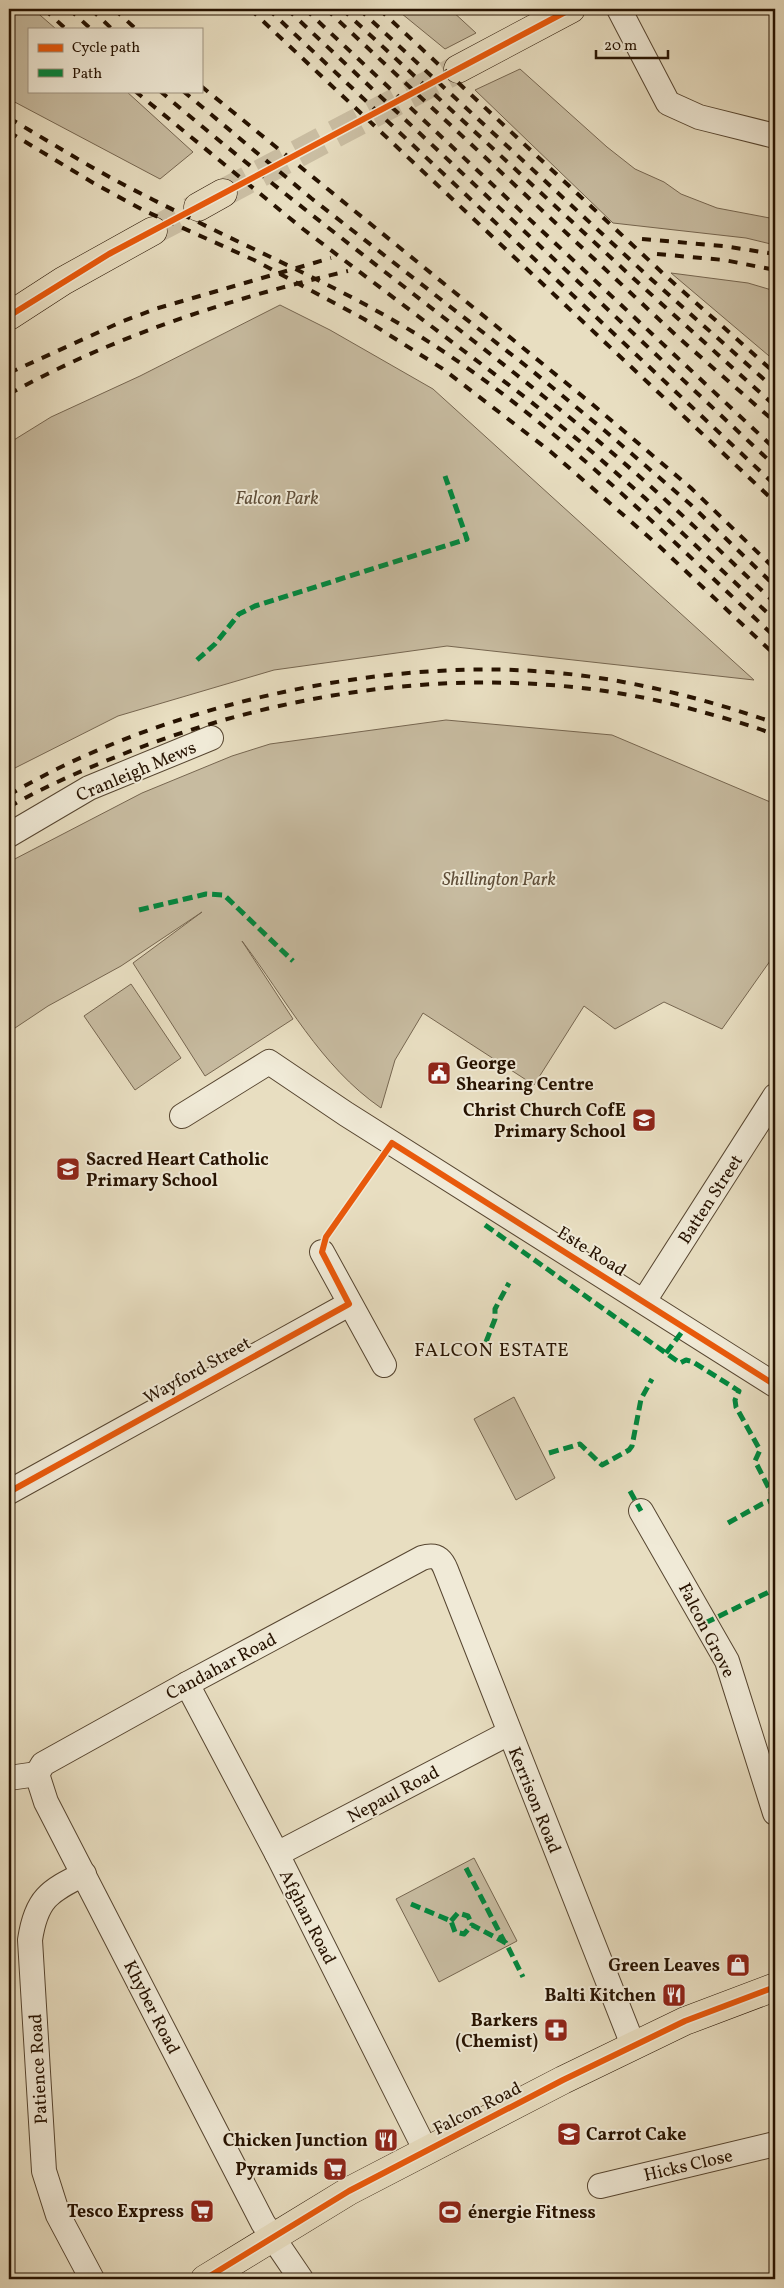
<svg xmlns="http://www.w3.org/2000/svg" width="784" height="2288" viewBox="0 0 784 2288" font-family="Vollkorn,serif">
<rect width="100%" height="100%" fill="#e8dec1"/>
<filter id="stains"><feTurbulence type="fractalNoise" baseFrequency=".004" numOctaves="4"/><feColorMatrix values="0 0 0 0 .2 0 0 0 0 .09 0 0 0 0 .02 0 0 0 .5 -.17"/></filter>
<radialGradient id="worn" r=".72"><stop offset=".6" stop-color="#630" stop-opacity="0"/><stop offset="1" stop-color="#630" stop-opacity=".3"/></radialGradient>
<g fill="#c7bba0" stroke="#766650">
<path d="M9,9h24l23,20h-27v62h97l67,61 -33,27 -151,-80z"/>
<path d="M396,9h54l26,24 -31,16z"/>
<path d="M520,69l87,78 28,22 29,13 17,12 36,14 58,11v26l-29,-7 -133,-15 -138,-133z"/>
<path d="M671,273l77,10 27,8v70z"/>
<path d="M280,305l50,25 103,59 321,291 -307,-34 -173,24 -156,46 -109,55v-328l42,-26 89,-41z"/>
<path d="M446,720l166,15 163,69v150l-53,75 -58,-27 -49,27 -31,-23 -50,79 -111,-72 -28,47 -14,48c-61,-42 -95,-109 -139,-167l51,78 -88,57 -72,-113 69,-51 -81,54 -73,40 -39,26v-170l133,-69 90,-37 38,-12z"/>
<path d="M131,984l50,74 -46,32 -51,-74z"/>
<path d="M514,1397l41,81 -39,22 -42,-81z"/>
<path d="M474,1858l43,83 -78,41 -43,-83z"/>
</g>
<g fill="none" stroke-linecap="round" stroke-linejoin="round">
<g stroke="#cbbfa4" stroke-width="28" stroke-dasharray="28 14" stroke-linecap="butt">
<path d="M223,193l235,-124"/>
<path d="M153,231l45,-24"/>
</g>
<g stroke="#564530" stroke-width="26">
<g id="minor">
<path d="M619,9l49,94 31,14 76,19"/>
<path d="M9,835l80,-47 122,-50"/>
<path d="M182,1116l87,-54 77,52 429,271"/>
<path d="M322,1252l62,113"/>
<path d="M644,1301l131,-205"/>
<path d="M9,1492l340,-188"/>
<path d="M641,1511l86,150 48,152"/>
<path d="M187,1684l90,170 149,297"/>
<path d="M37,1774l6,-10 144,-80 235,-126c13,-4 19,-1 24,12l187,475"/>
<path d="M37,1774l9,28 217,421 38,56"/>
<path d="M9,1778l28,-4"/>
<path d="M277,1854l232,-121"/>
<path d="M84,1874c-35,17 -48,25 -54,66l14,231 14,44 34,64"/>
<path d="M600,2186l175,-42"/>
</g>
</g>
<g stroke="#261200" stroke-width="29">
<path id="primary" d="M205,2279l144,-88 214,-111 122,-59 90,-34"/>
</g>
<g stroke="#261200" stroke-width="29">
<g id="trunk">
<path d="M458,69l113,-60"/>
<path d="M198,207l25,-14"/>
<path d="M9,316l54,-35 90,-50"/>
</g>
</g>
<use href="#minor" stroke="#f0ead7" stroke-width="24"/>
<use href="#primary" stroke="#e8dec1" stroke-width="28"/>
<use href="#trunk" stroke="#e8dec1" stroke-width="28"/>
<g stroke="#261200" stroke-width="4" stroke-dasharray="9 9" stroke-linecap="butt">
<path d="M44,9l22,20"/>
<path d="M69,9l22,20"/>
<path d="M91,9l21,20"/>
<path d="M114,9l22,20"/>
<path d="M250,9l525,493"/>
<path d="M268,9l507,476"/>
<path d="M287,9l488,457"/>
<path d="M305,9l470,440"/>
<path d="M326,9l353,329 96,84"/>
<path d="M342,9l291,269 142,128"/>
<path d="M359,9l292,270 124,110"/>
<path d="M379,9l289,269 107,95"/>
<path d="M201,86l391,318 99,84 84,81"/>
<path d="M135,91l168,138 227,172 53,43 62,54 130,122"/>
<path d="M160,91c138,118 285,224 425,339 66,54 128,114 190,173"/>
<path d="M183,91l128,107 219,171 74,61 86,74 85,82"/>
<path d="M9,118c29,17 58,35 88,52 37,21 75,39 113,58 70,34 142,66 208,107 131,82 245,197 357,302"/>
<path d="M9,132l86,52 50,27 109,49 110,59 79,50 108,83 108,94 116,109"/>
<path d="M642,239l81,7 52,8"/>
<path d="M657,254l67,6 51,10"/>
<path d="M9,373l112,-51 34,-13 176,-51"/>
<path d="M9,394c107,-59 220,-95 339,-123"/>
<path d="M9,795c144,-86 358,-135 525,-124 83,5 163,25 241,52"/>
<path d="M9,807c40,-23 83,-41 127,-58 177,-67 378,-90 563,-38 25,7 52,14 76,24"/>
</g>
<g stroke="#00873e" stroke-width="5" stroke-dasharray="10 5" stroke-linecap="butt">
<path d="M197,660l18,-16 24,-30 16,-8 212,-67 -22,-63"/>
<path d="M139,910l67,-16 18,1 69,66"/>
<path d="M485,1225l195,138 6,-3 7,2 46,29 -4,9 1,7 24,43 -5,11 20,39"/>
<path d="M486,1342l9,-23v-10l14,-26"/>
<path d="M666,1353l19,-25"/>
<path d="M549,1453l31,-9 22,21 27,-15 3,-4 9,-47 11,-20"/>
<path d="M630,1491l11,20"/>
<path d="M728,1523l34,-19 13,-5"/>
<path d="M705,1623l70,-34"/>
<path d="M466,1868l39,75"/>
<path d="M411,1904l40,17 4,11 9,2 8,-9 34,18 17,34"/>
<path d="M451,1921l7,-8 10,3 4,9"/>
</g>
<g stroke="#f0ead7" stroke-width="9">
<g id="cycleway">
<path d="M9,316l100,-62 462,-245"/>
<path d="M9,1492l340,-188 -27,-52 4,-15 66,-94 383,242"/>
<path d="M205,2279l144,-88 214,-111 122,-59 90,-34"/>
</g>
</g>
<use href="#cycleway" stroke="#e8590c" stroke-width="6"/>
</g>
<defs>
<g id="civic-square" transform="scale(1.25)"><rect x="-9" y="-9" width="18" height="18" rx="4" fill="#8f2418" stroke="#f0ead7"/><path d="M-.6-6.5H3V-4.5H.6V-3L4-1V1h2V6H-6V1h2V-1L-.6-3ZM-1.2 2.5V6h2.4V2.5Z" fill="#fff"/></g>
<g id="school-square" transform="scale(1.25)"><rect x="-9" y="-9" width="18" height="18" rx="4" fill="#8f2418" stroke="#f0ead7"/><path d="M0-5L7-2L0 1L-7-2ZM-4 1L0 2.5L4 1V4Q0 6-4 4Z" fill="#fff"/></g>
<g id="shop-square" transform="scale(1.25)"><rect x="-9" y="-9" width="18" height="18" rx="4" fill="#8f2418" stroke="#f0ead7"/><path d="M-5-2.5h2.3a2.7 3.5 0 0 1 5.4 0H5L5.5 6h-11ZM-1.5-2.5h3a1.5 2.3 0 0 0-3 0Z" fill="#fff"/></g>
<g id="restaurant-square" transform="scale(1.25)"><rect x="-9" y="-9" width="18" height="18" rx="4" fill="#8f2418" stroke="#f0ead7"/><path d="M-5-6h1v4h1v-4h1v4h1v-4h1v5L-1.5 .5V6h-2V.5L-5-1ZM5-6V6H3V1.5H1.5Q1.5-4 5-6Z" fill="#fff"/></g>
<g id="pharmacy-square" transform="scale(1.25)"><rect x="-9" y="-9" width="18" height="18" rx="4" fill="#8f2418" stroke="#f0ead7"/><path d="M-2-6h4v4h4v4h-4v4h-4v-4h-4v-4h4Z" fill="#fff"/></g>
<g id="supermarket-square" transform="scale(1.25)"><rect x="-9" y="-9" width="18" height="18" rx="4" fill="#8f2418" stroke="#f0ead7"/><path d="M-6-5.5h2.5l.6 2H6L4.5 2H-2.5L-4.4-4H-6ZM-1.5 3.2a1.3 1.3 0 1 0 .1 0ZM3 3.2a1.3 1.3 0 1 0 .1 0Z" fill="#fff"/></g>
<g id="stadium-square" transform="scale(1.25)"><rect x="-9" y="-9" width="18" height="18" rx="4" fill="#8f2418" stroke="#f0ead7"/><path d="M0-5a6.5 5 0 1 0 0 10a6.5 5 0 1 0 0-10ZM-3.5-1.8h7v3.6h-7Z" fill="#fff"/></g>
</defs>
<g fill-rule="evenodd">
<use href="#civic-square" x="439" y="1073"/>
<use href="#school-square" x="644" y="1120"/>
<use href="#school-square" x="68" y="1169"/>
<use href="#shop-square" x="738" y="1965"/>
<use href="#restaurant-square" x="674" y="1995"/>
<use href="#pharmacy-square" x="556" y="2030"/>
<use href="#school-square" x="569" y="2134"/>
<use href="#restaurant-square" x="386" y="2140"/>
<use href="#supermarket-square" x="335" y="2169"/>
<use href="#supermarket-square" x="202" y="2211"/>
<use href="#stadium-square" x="450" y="2212"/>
</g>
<g text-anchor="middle" stroke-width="4" stroke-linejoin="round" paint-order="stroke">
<g font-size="18" font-style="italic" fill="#5e4d38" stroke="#f0ead7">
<text x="277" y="504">Falcon Park</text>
<text x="499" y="885">Shillington Park</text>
</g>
<g font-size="18" fill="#261200" stroke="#f0ead7">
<text transform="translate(136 771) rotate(-23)" y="6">Cranleigh Mews</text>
<text transform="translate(710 1199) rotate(-57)" y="6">Batten Street</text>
<text transform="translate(592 1251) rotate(32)" y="6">Este Road</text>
<text transform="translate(197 1370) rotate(-29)" y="6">Wayford Street</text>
<text transform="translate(707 1630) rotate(63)" y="6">Falcon Grove</text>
<text transform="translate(221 1666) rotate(-28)" y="6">Candahar Road</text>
<text transform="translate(393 1794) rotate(-28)" y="6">Nepaul Road</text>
<text transform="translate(535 1800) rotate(68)" y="6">Kerrison Road</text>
<text transform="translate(308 1917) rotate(63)" y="6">Afghan Road</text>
<text transform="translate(152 2007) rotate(63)" y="6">Khyber Road</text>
<text transform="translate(38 2069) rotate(-93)" y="6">Patience Road</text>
<text transform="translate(477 2108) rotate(-27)" y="6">Falcon Road</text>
<text transform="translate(688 2165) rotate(-13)" y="6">Hicks Close</text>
</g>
<g font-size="18" font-weight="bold" fill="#261200" stroke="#f0ead7" text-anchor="end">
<text x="456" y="1069" text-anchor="start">George<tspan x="456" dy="21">Shearing Centre</tspan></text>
<text x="626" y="1116">Christ Church CofE<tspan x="626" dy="21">Primary School</tspan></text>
<text x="86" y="1165" text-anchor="start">Sacred Heart Catholic<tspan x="86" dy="21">Primary School</tspan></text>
<text x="720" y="1971">Green Leaves</text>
<text x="656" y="2001">Balti Kitchen</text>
<text x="538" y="2026">Barkers<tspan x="538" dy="21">(Chemist)</tspan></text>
<text x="586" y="2140" text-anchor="start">Carrot Cake</text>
<text x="368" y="2146">Chicken Junction</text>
<text x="318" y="2175">Pyramids</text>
<text x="184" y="2217">Tesco Express</text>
<text x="468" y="2218" text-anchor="start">énergie Fitness</text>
</g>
<g font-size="19" letter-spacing="1" fill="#261200" stroke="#f0ead7">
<text x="492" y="1356">FALCON ESTATE</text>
</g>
</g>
<rect width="784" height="2288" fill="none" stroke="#e8dec1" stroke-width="30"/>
<rect x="10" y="10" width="764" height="2268" fill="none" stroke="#261200" stroke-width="2.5"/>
<rect x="15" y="15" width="754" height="2258" fill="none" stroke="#261200"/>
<rect x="28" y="28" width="175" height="65" fill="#f0ead7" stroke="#9f9481"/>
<rect x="38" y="44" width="25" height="8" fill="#e8590c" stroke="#9f9481"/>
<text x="72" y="52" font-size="15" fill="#261200">Cycle path</text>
<rect x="38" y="69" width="25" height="8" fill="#00873e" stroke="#9f9481"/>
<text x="72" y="78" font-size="15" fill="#261200">Path</text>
<path d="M596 50v8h72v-8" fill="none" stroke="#261200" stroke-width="2.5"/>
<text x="604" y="50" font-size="15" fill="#261200" stroke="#f0ead7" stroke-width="4" paint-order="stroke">20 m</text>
<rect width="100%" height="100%" filter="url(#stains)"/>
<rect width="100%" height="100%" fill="url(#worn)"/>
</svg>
